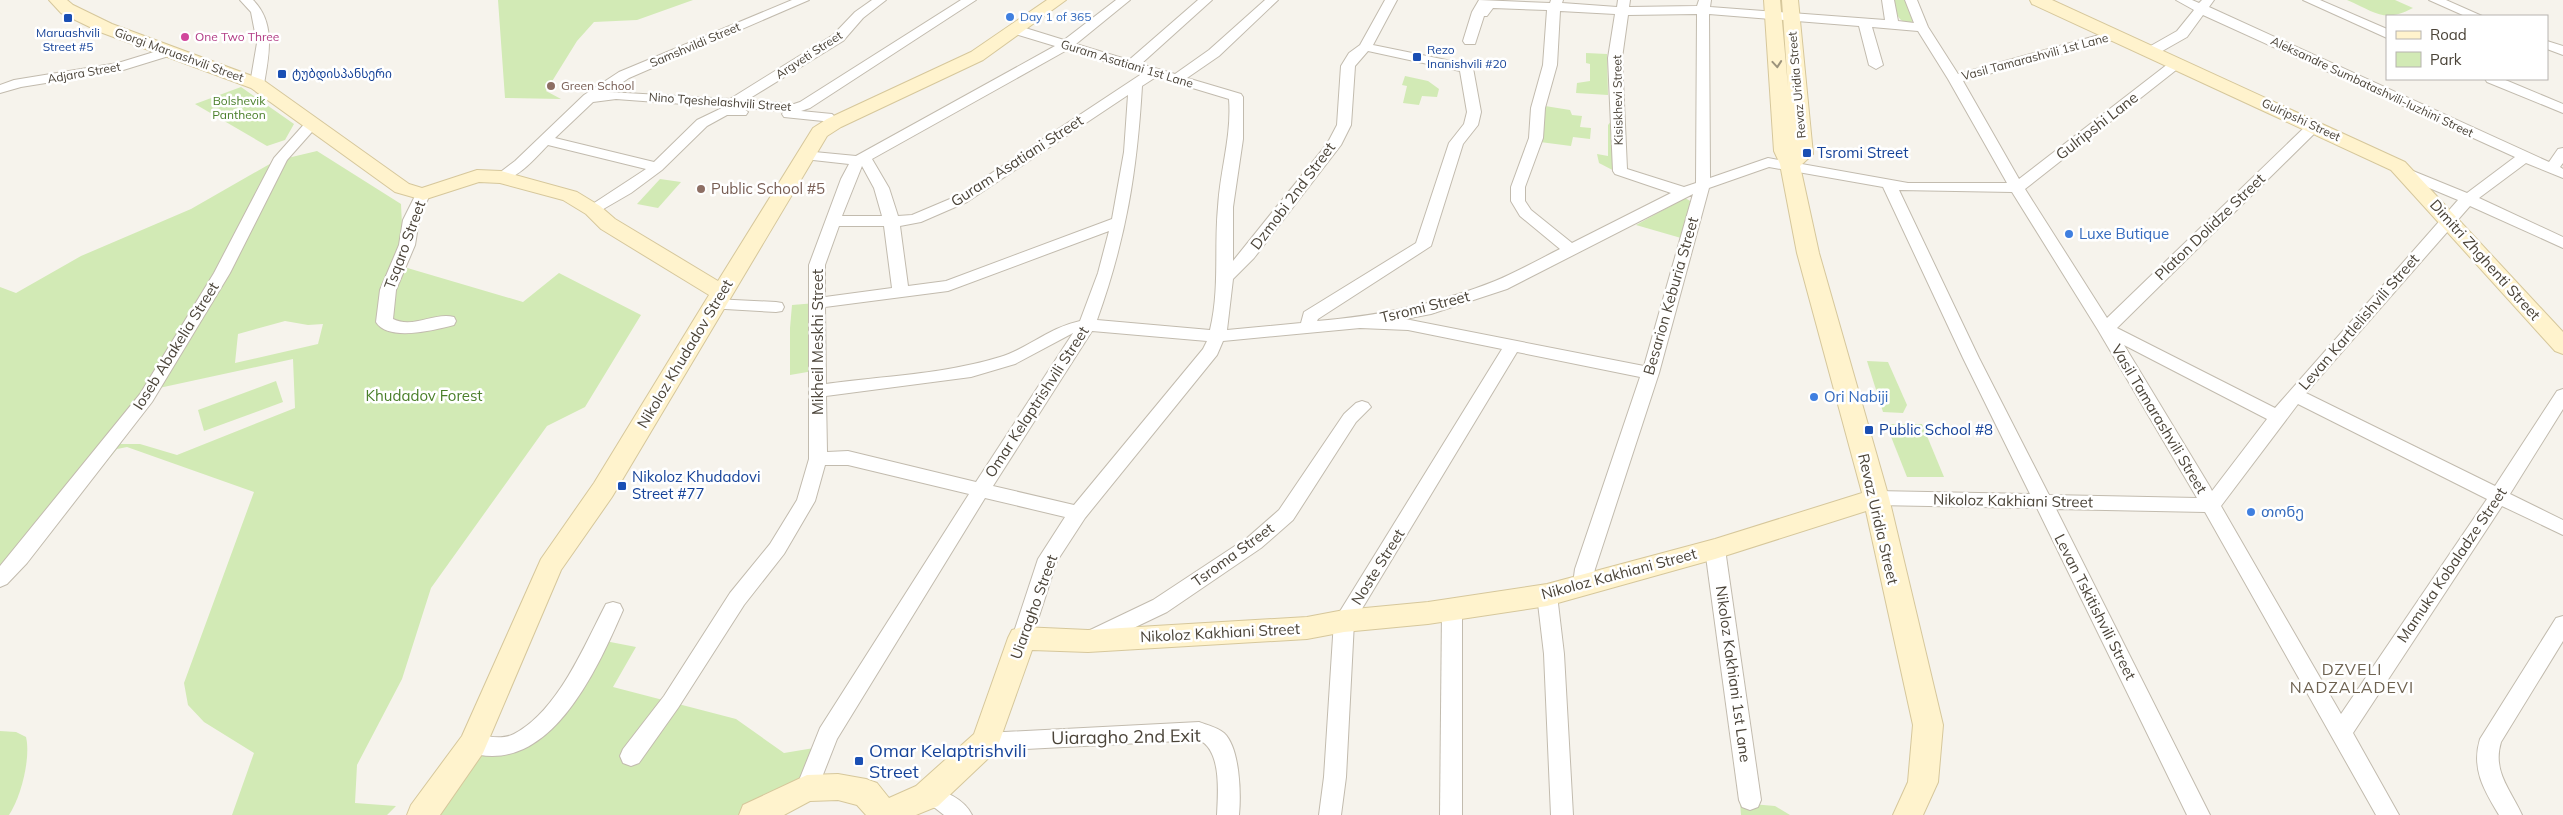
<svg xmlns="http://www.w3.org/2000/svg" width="2563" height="815" viewBox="0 0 2563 815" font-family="Mulish,'Noto Sans Georgian',sans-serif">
<rect width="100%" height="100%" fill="#f6f3ec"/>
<g fill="#d2eab5" fill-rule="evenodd">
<path d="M498,0h195l-56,20 -43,2 -17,19 -31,50 15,8 -56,-1z"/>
<path d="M1894,0h12l7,20 -1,2c-16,2 -15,-10 -18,-22z"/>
<path d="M2347,0h48l18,8c-29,15 -36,5 -66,-8z"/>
<path d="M1586,53l21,1 1,41 -32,-2 1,-10 13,-2v-17l-4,-1z"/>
<path d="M1405,76l23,5 11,8 -2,8 -15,-1 -3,9 -16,-2 4,-17 -5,-1z"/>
<path d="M241,87l53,37 -9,16 -18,6 -72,-42z"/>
<path d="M1545,106l25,4 2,5 10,1 -2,11 11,1 -1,11 -17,-2 -2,9 -31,-4z"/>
<path d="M1613,119l11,57 -25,-13 -2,-9 11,2v-31z"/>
<path d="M317,151l84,53 3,63 119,35 36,-29 82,42 -56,92 -38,19 -116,162 -29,91 -45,86 -2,38 41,3 -9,9h-155l22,-62 -50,-31 -16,-17 -4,-22 70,-191 -127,-45 -10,2 -117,139v-301l16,6 65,-37 110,-47 84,-48zM285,321l23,4 15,-1 -5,20 -83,19 3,-29zM293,359l2,49 -118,47 -37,-11h-23l42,-56z"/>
<path d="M660,179l21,3 -23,26 -21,-4z"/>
<path d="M1685,198l7,4 -11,36 -45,-13z"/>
<path d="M816,303l3,67 -29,5v-47l2,-23z"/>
<path d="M1867,361l21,1 19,43 -4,8 -20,-1z"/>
<path d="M276,381l7,21 -79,29 -6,-21z"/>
<path d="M1886,424h36l22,53h-37z"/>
<path d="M600,640l36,7 -23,40 123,32 48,34 30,-5 -5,34 -67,33h-320l43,-57 66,-24z"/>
<path d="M0,731l16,1 10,5c5,21 -5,60 -17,78h-9z"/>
<path d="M1740,803l35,3 15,9h-49z"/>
</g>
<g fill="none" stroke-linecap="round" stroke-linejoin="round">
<g stroke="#c2bbae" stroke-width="2">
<g id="street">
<path d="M240,0h13c23,23 16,55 11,84l-7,4 -7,-4 7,-41 -6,-31z"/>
<path d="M792,0h17l-180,78 -21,14 122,7 103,-64 22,-23 17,-12h14l-23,18 -20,23 -96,59 47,4 6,-2 161,-102h15l-166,108 -9,3 31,3 9,9 -2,3h-10l-6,-5 -39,-4 -2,-3 2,-3 -41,-3 5,4 -2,3h-19l-20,11 -45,44 -31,23 -38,22 -5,-2 -3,-3 3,-3 58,-38 -98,-24c-13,13 -28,32 -47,36l-7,-4 21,-16 69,-66 35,-23zM616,99l108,8 -27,13 -43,42 -99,-24 38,-36z"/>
<path d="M1116,0h14l-54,44 53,16 69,-60h14l-71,64 34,10 34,-24 56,-50h13l-59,56 -32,22 54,16 2,3v42l-10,68v54l94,-117 10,-19 4,-59 8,-13 11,-8 25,-45h12l-24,45 93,19 7,4 8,44 -3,13 -15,19 -32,102 -113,73 -1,2c61,-5 121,-17 178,-40 22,-9 43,-21 65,-32l-40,-33 -9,-15v-14l18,-49 2,-30 12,-43 4,-55 -54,-2 -6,8h-3l-9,28h-10l-2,-3 9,-29 7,-12 71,3 1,-3h12l-1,3 55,4 1,-7h12l-1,7 68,-1 2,-6h12l-1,7 175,13 -3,-20h12l4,21 16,2 -9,-23h12l11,27 30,47 152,-42h10l1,3 -1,3 -157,43 56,98 154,-119 5,-1 7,4 -160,126 82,129 202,-195h10l2,3 -2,3 -202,199 158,80 183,-208 -55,-23 -2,-3 2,-3h10l54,22 48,-36 -312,-142 -16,22 -30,17h-10l-2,-3 2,-3 30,-17 17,-21 -18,-10h16l7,3 3,-3h12l-5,7 340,155 9,-13 5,-1v15l-3,4 3,2v9l-37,-15 -47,35 84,39v11l-93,-42 -164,187 189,93 62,-95 6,-2v20l-53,85 53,26v15l-61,-29 -149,227 46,82h-23l-171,-303 -149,-3 154,306h-23l-150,-307 -161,-3 -7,-2 -2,-5 2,-5 7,-2 154,3 -67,-136 -80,-171 -114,-20 -60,21 -50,185 -64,196 -5,21 -7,2 -7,-2 -3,-6 2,-15 65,-192 -123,-25 -163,270 -8,155 -5,38h-22l5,-38 10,-156 168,-272 -94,-19 -48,-2 -137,13 -6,14 -132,163 -28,43 -25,77 -3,6 -7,2 -7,-2 -3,-6 26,-79 27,-42 -80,-19 -148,241 -22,56 -8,3 -8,-3 -3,-7 24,-60 149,-234 -121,-29h-23l-10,36 -31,53 -40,51 -66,103 -39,55 -8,3 -8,-3 -3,-7 3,-7 41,-53 66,-103 40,-49 27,-44 12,-41v-194l32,-86 8,-15 -45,-5 -7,-4 7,-4 52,5 199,-110 -43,-13 -1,-3 1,-3h10l42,13zM1560,11l55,3 -7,44 5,113 2,3 56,19 -99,50 -41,-33 -6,-9v-14l18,-49 2,-30 12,-43zM1697,14l-1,169 -12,4 -57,-18 -5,-111 6,-43zM1709,14l150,12 10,39 7,4 7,-4 -11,-38 46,4 30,48 59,104h-99l-140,-25 -58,20zM1067,50l76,23 -186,123 -45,19 -14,1 -9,-28 -17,-29zM1368,51l92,20 7,41 -3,12 -15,19 -33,100 -112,69 -3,11 -74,7 6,-51 21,-21 87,-113 10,-20 4,-59zM1156,77l73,22c3,37 -9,71 -11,108 -4,41 2,82 -8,123l-113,-10c29,-81 40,-148 45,-234zM1128,95l-4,57 -12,67 -166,62 -38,5 -8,-60 21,-4 46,-20zM862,166l12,22 8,28h-40zM1899,190l113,2 86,138 99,168 -148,-3 -70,-137zM1693,194l-49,172 -239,-47 26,-5 76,-25zM839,226h45l8,62 -67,9v-32zM1109,231l-11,42 -18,48c-32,7 -51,27 -80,36 -55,17 -116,19 -174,27l-1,-77 123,-16zM1092,331l115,10 -4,8 -129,156 -81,-19zM1073,333l-97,149 -128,-31 -21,1 -1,-56 145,-19 44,-13zM2124,345l143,74 -55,72 -2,-4zM2298,404l189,95 -146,215 -120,-208z"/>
<path d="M2303,0h17l67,29v9z"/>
<path d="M2429,0h17l36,16h-17z"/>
<path d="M2547,41l16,5v9l-16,-6z"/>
<path d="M167,48l7,4 -2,3 -52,16 -99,16 -21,6v-8l14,-5 104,-17z"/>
<path d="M2485,79h18l60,25v9l-76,-31z"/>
<path d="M312,120l7,4 -32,36 -57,113 -78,129 -125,161 -20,21 -7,3v-21l140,-172 74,-121 60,-115 33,-37z"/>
<path d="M423,190l7,4 -11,26 -4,25 -19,45 -3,29c20,10 41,-7 61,-2l2,4 -2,4c-19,5 -66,17 -78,-3l4,-32 19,-45 4,-25 13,-26z"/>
<path d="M714,299l62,3 6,1 2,4 -2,4 -6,1 -68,-4 -2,-4 2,-4z"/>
<path d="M1362,401l6,2 3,4 -15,15 -63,98 -32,28 -94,64 -67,32 -7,2 -7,-2 -3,-6 3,-6 67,-32 94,-62 32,-28 65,-96 12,-11z"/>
<path d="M1715,542l7,2 3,5 36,251 -3,7 -8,3 -8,-3 -3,-7 -34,-251 3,-5z"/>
<path d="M1547,587l7,2 3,6 7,59 9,161h-22l-7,-161 -7,-59 3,-6z"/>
<path d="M613,602l7,2 3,6c-26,60 -75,171 -158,141l-3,-7 3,-7c16,-5 33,5 49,-3 44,-23 70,-88 92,-130z"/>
<path d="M1452,602l7,2 3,6v205h-22l2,-205 3,-6z"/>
<path d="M2563,616v25l-62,101c-9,30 10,48 21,73h-23c-15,-25 -28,-46 -19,-76l76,-121z"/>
<path d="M1199,722c8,3 18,5 25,11 16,15 17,61 15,82h-22c1,-21 5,-65 -18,-75l-213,11 -8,-2 -3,-7 3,-7 8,-2z"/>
<path d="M927,786c17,5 37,12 45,29h-28l-9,-7 -16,-5 -3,-7 3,-7z"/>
</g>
</g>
<g stroke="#d6c79b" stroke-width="2">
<g id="secondary">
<path d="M49,0h18l6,5 39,19 151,56 146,104 13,4 55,-18 24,1 76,21 23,14 15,13 103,62 95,-153 14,-9 144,-67 76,-52h19l-83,60 -142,67 -14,9 -215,361 -51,73 -78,183 -43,62h-33l4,-10 51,-69 79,-177 53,-76 115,-188 -108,-66 -15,-15 -23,-14 -63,-17 -21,-1 -56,18 -28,-8 -144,-104 -151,-56 -39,-19z"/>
<path d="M1764,0h16l8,87 -6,-87h16l15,154 -13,12 19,87 70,245 54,227 -5,57 -15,33h-30l15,-33 5,-57 -47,-214 -151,48 -168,47 -119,18 -84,8 -37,7 -219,13 -56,-2 -36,101 -58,55 -22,9h-50l-9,-10 -19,-5 -28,1 -26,14h-45l4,-10 64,-30 31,-1 28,5 11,4 12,15 27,-12 58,-52 34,-96 4,-8 10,-3 66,3 219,-13 37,-7 84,-8 119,-18 168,-45 147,-46 -65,-240 -17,-89 -6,-13z"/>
<path d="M2030,0h22l353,162 158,170v22l-8,-3 -164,-181 -359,-166z"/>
</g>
</g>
<use href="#street" fill="#fff" fill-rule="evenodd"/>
<use href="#secondary" fill="#fff3cd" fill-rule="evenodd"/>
</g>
<defs><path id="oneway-chevron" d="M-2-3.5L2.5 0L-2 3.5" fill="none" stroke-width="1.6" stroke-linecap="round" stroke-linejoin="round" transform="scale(1.25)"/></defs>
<use stroke="#9c937c" href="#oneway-chevron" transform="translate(1777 64) rotate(85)"/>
<g fill="#3f7fe0" stroke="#fff" stroke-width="2">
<circle cx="1010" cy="17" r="5"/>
<circle cx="2069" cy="234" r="5"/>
<circle cx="1814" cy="397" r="5"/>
<circle cx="2251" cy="512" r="5"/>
</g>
<g fill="#1a4fb4" stroke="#fff" stroke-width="2">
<rect x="63" y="13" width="10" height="10" rx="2.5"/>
<rect x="1412" y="52" width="10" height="10" rx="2.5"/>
<rect x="277" y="69" width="10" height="10" rx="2.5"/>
<rect x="1802" y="148" width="10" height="10" rx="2.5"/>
<rect x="1864" y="425" width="10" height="10" rx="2.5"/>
<rect x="617" y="481" width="10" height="10" rx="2.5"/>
<rect x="854" y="756" width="10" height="10" rx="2.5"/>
</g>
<circle fill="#d1479c" stroke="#fff" stroke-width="2" cx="185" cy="37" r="5"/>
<g fill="#8d6e63" stroke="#fff" stroke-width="2">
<circle cx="551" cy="86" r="5"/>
<circle cx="701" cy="189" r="5"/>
</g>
<g text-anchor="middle" stroke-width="5" stroke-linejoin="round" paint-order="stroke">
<g font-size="12" fill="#366cbe" stroke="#fff" text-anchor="start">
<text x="1020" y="21">Day 1 of 365</text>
</g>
<g font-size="12" fill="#164399" stroke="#fff" text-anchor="start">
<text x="68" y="37" text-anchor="middle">Maruashvili<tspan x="68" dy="14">Street #5</tspan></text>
<text x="1427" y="54">Rezo<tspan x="1427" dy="14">Inanishvili #20</tspan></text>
<text x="292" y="78">ტუბდისპანსერი</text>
</g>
<g font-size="12" fill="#b23c85" stroke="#fff" text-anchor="start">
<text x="195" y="41">One Two Three</text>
</g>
<g font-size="12" fill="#4b4439" stroke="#fff">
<text transform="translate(695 45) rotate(-23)" y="4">Samshvildi Street</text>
<text transform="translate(179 55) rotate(20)" y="4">Giorgi Maruashvili Street</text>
<text transform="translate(809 55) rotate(-33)" y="4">Argveti Street</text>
<text transform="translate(2035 57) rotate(-15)" y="4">Vasil Tamarashvili 1st Lane</text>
<text transform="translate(1127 64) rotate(17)" y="4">Guram Asatiani 1st Lane</text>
<text transform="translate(84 73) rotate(-10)" y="4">Adjara Street</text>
<text transform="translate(1797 85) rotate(-95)" y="4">Revaz Uridia Street</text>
<text transform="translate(2372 87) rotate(25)" y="4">Aleksandre Sumbatashvili-Iuzhini Street</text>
<text transform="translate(1618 100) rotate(-91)" y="4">Kisiskhevi Street</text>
<text transform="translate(720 102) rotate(4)" y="4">Nino Tqeshelashvili Street</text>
<text transform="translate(2301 120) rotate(25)" y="4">Gulripshi Street</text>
</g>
<g font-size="12" fill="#785e54" stroke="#fff" text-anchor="start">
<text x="561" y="90">Green School</text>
</g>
<g font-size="12" fill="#4a7f2a" stroke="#fff">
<text x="239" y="105">Bolshevik<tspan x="239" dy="14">Pantheon</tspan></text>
</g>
<g font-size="15" fill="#4b4439" stroke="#fff">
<text transform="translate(2097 126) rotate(-38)" y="5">Gulripshi Lane</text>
<text transform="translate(1017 161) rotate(-33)" y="5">Guram Asatiani Street</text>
<text transform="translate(1293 196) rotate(-53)" y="5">Dzmobi 2nd Street</text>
<text transform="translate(2210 227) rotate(-44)" y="5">Platon Dolidze Street</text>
<text transform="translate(405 245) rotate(-70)" y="5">Tsqaro Street</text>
<text transform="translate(2485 260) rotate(48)" y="5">Dimitri Zhghenti Street</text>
<text transform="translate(1671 296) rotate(-74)" y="5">Besarion Keburia Street</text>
<text transform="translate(1425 307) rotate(-14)" y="5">Tsromi Street</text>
<text transform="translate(2359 322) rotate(-49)" y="5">Levan Kartlelishvili Street</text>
<text transform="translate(818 342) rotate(-90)" y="5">Mikheil Meskhi Street</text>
<text transform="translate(176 346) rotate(-58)" y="5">Ioseb Abakelia Street</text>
<text transform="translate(685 354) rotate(-59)" y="5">Nikoloz Khudadov Street</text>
<text transform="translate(1037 402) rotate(-57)" y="5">Omar Kelaptrishvili Street</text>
<text transform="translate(2159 419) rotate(59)" y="5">Vasil Tamarashvili Street</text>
<text transform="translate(2013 501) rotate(1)" y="5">Nikoloz Kakhiani Street</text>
<text transform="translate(1878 519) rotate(77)" y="5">Revaz Uridia Street</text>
<text transform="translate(1233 555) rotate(-36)" y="5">Tsroma Street</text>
<text transform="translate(2452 565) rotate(-56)" y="5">Mamuka Kobaladze Street</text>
<text transform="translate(1378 567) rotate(-58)" y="5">Noste Street</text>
<text transform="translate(1619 574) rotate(-15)" y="5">Nikoloz Kakhiani Street</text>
<text transform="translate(1034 607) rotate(-70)" y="5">Uiaragho Street</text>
<text transform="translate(2095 607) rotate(63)" y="5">Levan Tskitishvili Street</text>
<text transform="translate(1220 633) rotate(-3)" y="5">Nikoloz Kakhiani Street</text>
<text transform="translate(1733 674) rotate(82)" y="5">Nikoloz Kakhiani 1st Lane</text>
</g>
<g font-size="15" fill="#164399" stroke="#fff" text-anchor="start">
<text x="1817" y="158">Tsromi Street</text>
<text x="1879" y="435">Public School #8</text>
<text x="632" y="482">Nikoloz Khudadovi<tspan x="632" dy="17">Street #77</tspan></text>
</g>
<g font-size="15" fill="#785e54" stroke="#fff" text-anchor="start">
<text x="711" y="194">Public School #5</text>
</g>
<g font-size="15" fill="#366cbe" stroke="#fff" text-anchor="start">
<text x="2079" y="239">Luxe Butique</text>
<text x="1824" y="402">Ori Nabiji</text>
<text x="2261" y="517">თონე</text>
</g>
<g font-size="15" fill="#4a7f2a" stroke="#fff">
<text x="424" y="401">Khudadov Forest</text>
</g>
<g font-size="16" letter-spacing="1" fill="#6e6250" stroke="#fff">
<text x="2352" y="675">DZVELI<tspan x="2352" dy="18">NADZALADEVI</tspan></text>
</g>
<g font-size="18" fill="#4b4439" stroke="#fff">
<text transform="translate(1126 737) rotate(-1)" y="6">Uiaragho 2nd Exit</text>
</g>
<g font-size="18" fill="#164399" stroke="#fff" text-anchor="start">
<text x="869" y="757">Omar Kelaptrishvili<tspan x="869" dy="21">Street</tspan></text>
</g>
</g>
<rect x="2386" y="15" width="162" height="65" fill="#ffffff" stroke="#b7b4b0"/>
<rect x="2396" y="31" width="25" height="8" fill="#fff3cd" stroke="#b7b4b0"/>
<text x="2430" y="40" font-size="15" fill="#4b4439">Road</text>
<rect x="2396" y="52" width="25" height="15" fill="#d2eab5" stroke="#b7b4b0"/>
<text x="2430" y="65" font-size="15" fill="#4b4439">Park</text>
</svg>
